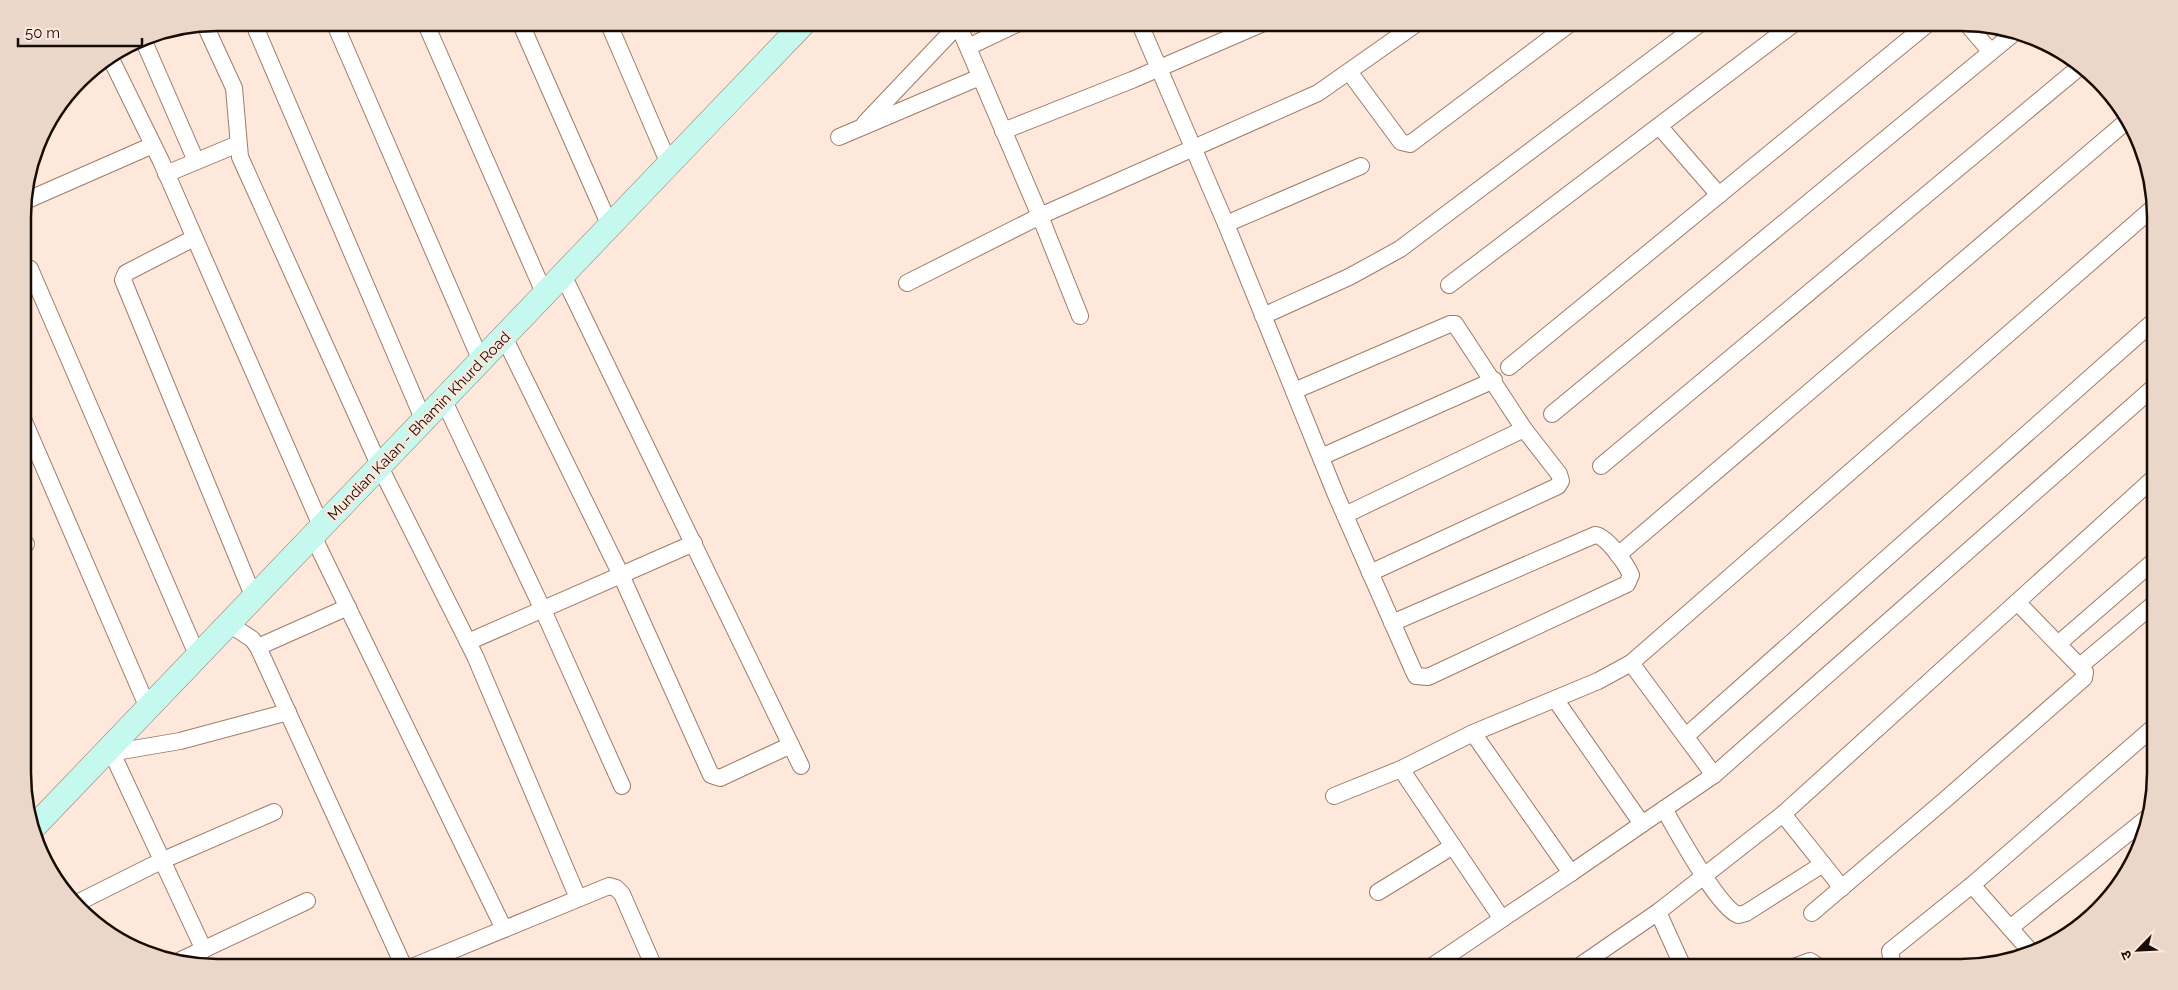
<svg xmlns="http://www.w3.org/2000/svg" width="2178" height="990" viewBox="0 0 2178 990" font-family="Raleway,'Noto Sans Devanagari',sans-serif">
<rect width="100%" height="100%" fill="#fde8db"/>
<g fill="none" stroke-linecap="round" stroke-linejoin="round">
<g stroke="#9c7c69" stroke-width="18">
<g id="street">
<path d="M253,22l171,399"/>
<path d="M334,22l147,339"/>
<path d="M425,22l120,273"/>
<path d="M520,22l90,204"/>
<path d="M608,22l61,142"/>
<path d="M957,22l83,194 40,100"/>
<path d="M1139,22l87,202 110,271 78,177 2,4 12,1 199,-93 4,-9c-5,-11 -24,-39 -36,-40l-203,88"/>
<path d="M1967,24l24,28"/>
<path d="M205,25l29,63 6,69 140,310 95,189 103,242"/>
<path d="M142,37l54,124"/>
<path d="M968,47l53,-25"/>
<path d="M110,57l51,104 161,367"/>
<path d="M1350,73l51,69 9,2 162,-122"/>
<path d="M865,123l93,-98"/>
<path d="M1659,126l60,69"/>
<path d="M1003,131l129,-51 134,-58"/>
<path d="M839,137l141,-60"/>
<path d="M166,174l72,-30"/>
<path d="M23,202l130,-57"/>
<path d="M1226,224l135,-58"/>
<path d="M194,238l-68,35 -3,7 131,318"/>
<path d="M23,268l7,1 168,388"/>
<path d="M563,275l238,491"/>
<path d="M907,283l133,-67 278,-123 101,-71"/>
<path d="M1449,285l347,-263"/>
<path d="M1263,316l86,-39 51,-28 302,-227"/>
<path d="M504,337l117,238 90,200 9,3 71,-33"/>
<path d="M1509,367l421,-345"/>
<path d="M1294,391l156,-67h5l69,105 35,45 2,7 -3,5 -188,87"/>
<path d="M444,401l99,209 79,176"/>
<path d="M1552,414l462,-381"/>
<path d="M23,419l125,289"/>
<path d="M1321,457l173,-77"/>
<path d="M1601,466l481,-401"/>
<path d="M1345,515l179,-86"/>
<path d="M313,536l191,393"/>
<path d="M24,545l2,-1"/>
<path d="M1618,555l510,-435"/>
<path d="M229,624l23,15 6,8 146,320"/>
<path d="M468,642l226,-99"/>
<path d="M2058,644l97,-84"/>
<path d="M258,647l90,-40"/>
<path d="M2080,666l75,-63"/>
<path d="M1555,699l87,125 72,-49 -83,-112"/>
<path d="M1686,736l468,-415"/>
<path d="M112,753l92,197"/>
<path d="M104,754l76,-13 108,-29"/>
<path d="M1401,769l101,150 69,-46 -98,-140"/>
<path d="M1714,775l440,-388"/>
<path d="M1334,796l67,-27 72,-36 125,-52 33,-18 523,-456"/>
<path d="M1664,809c13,22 53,97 74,106l8,-2 77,-49"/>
<path d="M1783,814l59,74"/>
<path d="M1571,873l71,-49"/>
<path d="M1972,885l60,68"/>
<path d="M1378,892l75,-46"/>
<path d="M75,904l86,-43 113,-49"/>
<path d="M1658,912l25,55"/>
<path d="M1812,913l134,-114 138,-121 1,-6 -68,-70"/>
<path d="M2010,928l137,-110"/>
<path d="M181,960l126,-59"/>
<path d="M412,967l197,-81 7,2 6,6 32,73"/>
<path d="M1431,967l71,-48"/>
<path d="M1578,967l80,-55 125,-98 372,-337"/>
<path d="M1794,967l16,-6 9,6"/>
<path d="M1893,967l-3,-16 82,-66 183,-159"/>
</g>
</g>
<g stroke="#9c7c69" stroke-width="25">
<path id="secondary" d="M32,829l773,-807"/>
</g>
<use href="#street" stroke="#fff" stroke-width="16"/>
<use href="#secondary" stroke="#c5f8ee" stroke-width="24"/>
</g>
<g text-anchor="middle" stroke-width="4.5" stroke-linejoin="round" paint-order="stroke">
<g font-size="15" fill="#180c06" stroke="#fde8db">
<text transform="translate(419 426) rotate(-46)" y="5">Mundian Kalan - Bhamin Khurd Road</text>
</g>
</g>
<path d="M0 0H2178V990H0ZM217 31H1961A186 186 0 0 1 2147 217V773A186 186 0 0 1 1961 959H217A186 186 0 0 1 31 773V217A186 186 0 0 1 217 31Z" fill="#ebd6ca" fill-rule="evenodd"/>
<path fill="none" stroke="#180c06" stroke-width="2.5" d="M217 31H1961A186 186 0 0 1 2147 217V773A186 186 0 0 1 1961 959H217A186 186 0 0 1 31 773V217A186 186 0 0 1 217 31Z"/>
<g transform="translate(2138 950) rotate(246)" stroke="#fde8db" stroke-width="4" paint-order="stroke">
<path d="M0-4L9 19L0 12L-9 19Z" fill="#180c06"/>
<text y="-8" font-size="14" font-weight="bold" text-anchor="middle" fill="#180c06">उ</text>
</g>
<path d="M18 38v8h124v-8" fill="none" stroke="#180c06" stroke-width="2.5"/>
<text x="25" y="38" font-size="15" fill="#180c06" stroke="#fde8db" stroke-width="4" paint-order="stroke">50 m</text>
</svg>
